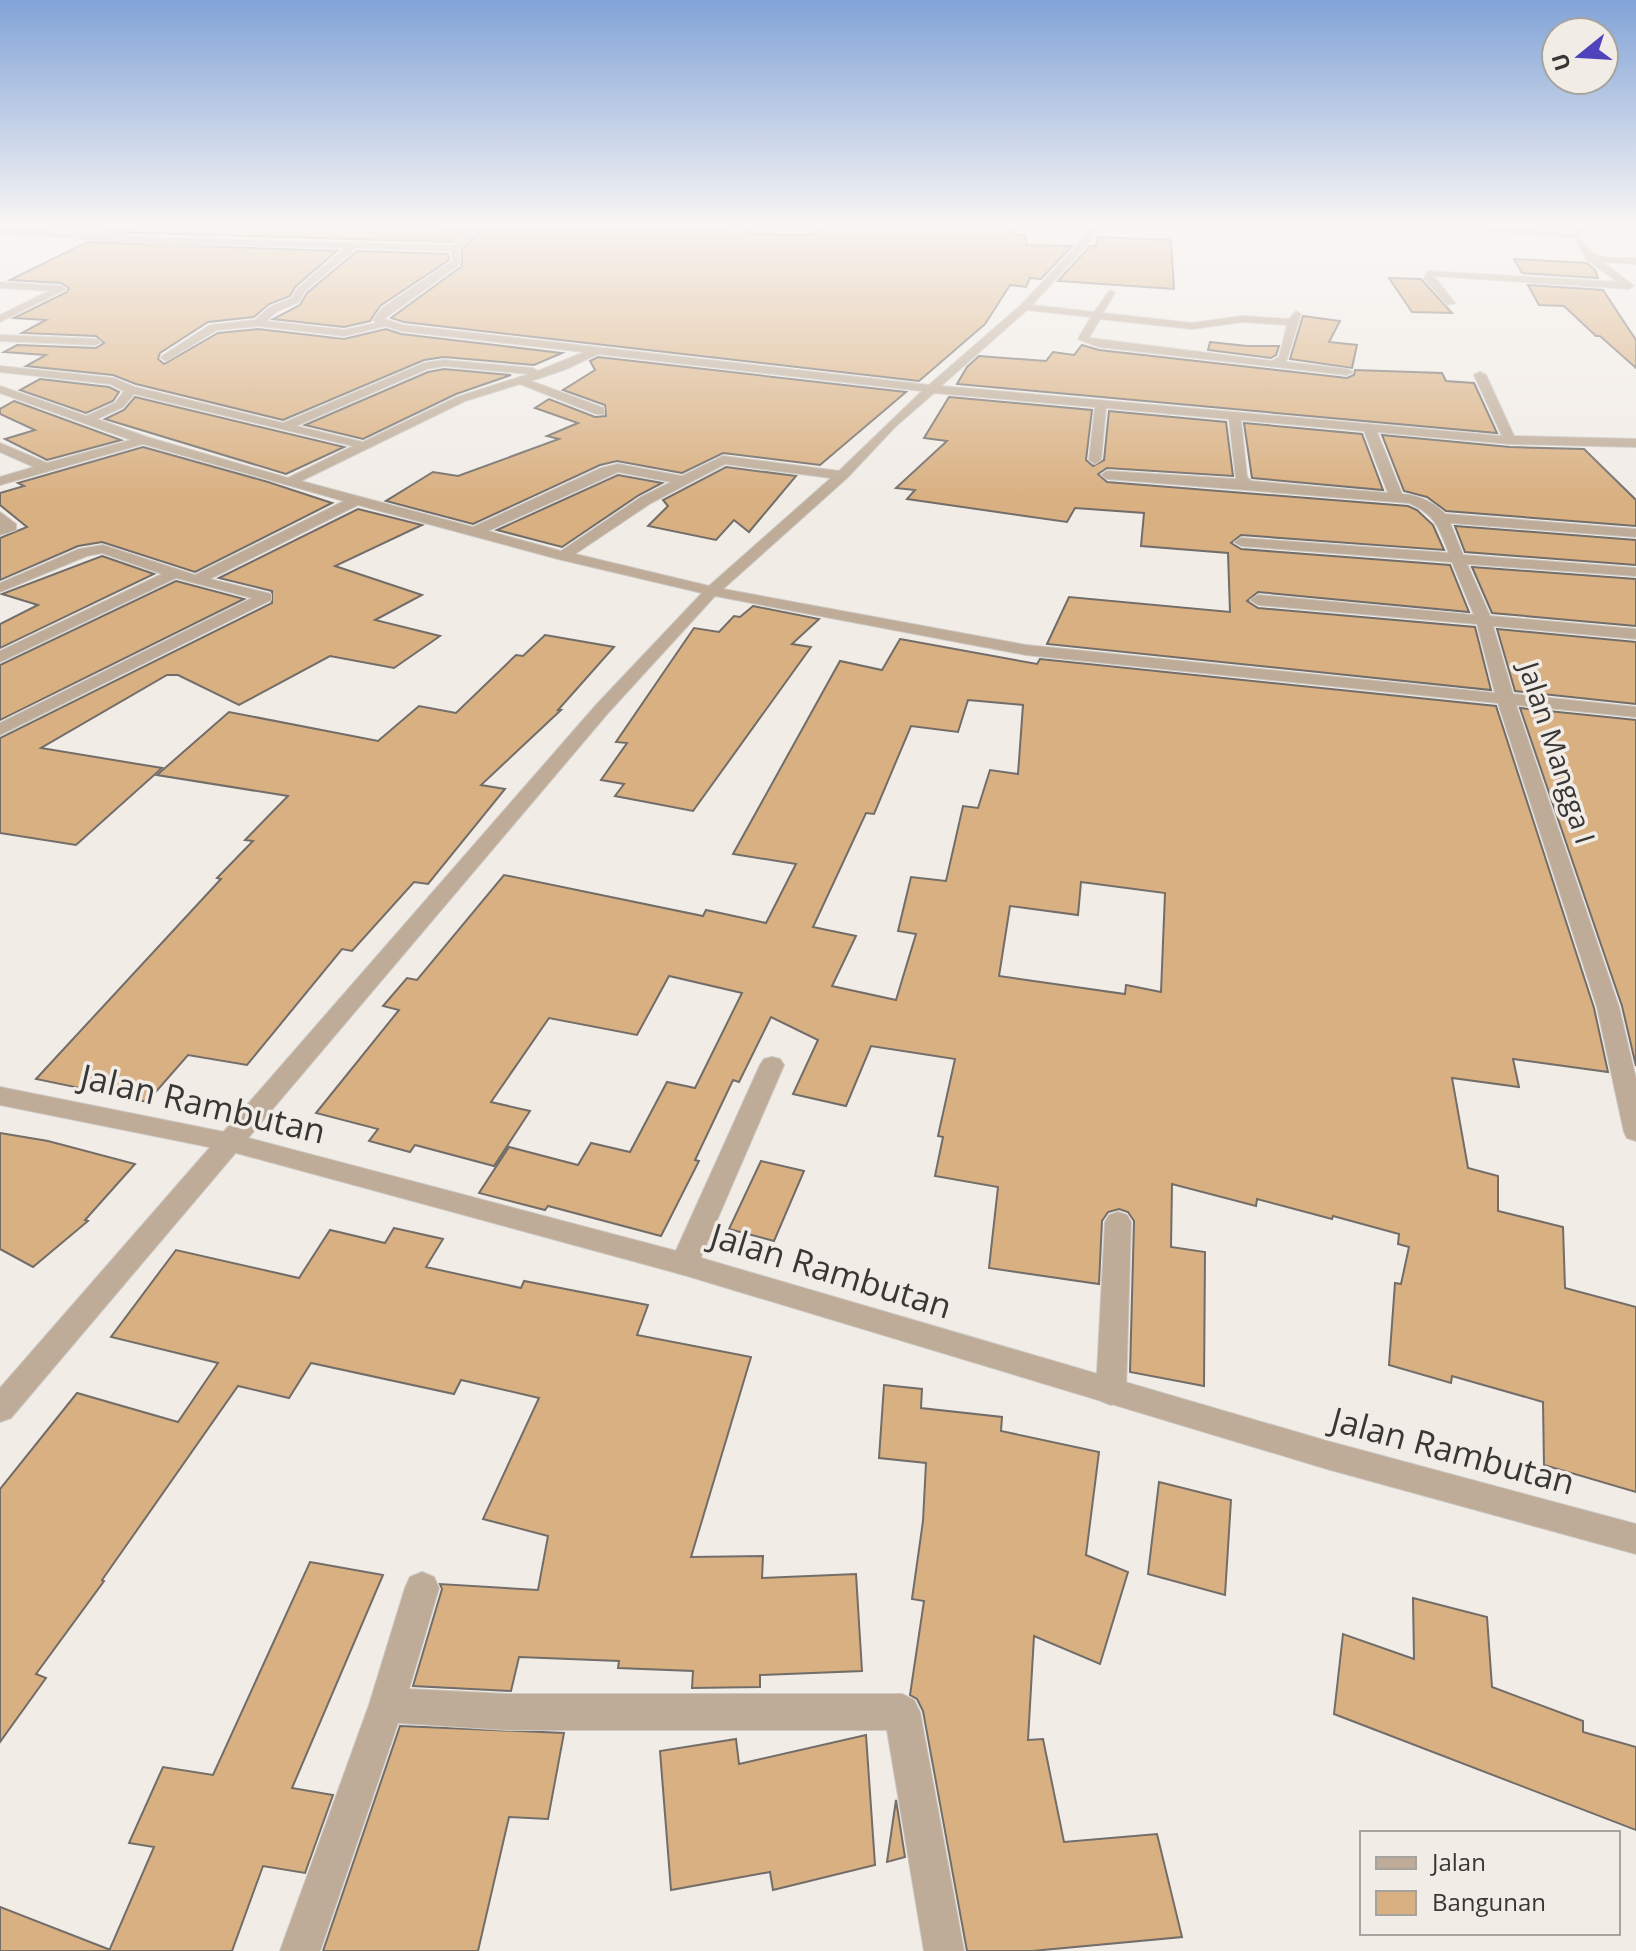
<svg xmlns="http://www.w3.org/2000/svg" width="1636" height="1951" viewBox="0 0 1636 1951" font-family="'Open Sans',sans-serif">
<rect width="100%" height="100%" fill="#f1ece6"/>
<g fill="#d9b081" stroke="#726d69" stroke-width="2" fill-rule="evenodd">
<path d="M120,226h316l30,1 -14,15 -343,-10z"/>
<path d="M751,226l-3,8 65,1 6,-9h190l6,9h10l2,10 45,1 -31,33 -11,-1 -4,9 -16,-2 -25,39 -66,57 -515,-59 -13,-4 71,-52v-17l21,-22z"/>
<path d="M1098,237l73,3 3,49 -116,-8 32,-35h6z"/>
<path d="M87,242l250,9 -41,35 -6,10 -21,8 -15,13 -46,5 -48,31 -2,6 6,5 54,-31 40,-4 86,10 42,-10 15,5 161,19 -28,12 -90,-8 -20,3 -141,60 -147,-36 -23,-9 -87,-9 20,-11 -42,-3 13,-7 79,3 8,-5 -8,-7 -74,-3 24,-13 -32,-2 53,-26 2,-4 -8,-5 -51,-3z"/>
<path d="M357,251l91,3 1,6 -69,46 -10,15 -26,6 -71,-8 27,-14 7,-12z"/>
<path d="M1514,259l73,4 8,7 3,8 -76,-5z"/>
<path d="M1389,278l32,1 31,34 -40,-1z"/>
<path d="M1528,285l75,5 33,50v28l-36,-32h-4l-32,-30 -25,-1z"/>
<path d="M1303,316l37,5 -11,21 28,3 -5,23 -62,-9z"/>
<path d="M1210,342l37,4h32l-3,9 -5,3 -63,-8z"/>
<path d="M1082,345l17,5 248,28 7,-3 1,-5 87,3 4,8 28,2 23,50 -540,-49 10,-17 12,-11 67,5 7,-9 21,3z"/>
<path d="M598,357l308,35 -86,73 -97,-12 -41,20 -65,-12 -17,4 -127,59 -87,-23 47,-29 25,4 101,-37 -12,-3 31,-13 -43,-15 14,-9 46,18 11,-1 -1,-11 -42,-15 32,-20 -5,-9z"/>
<path d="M444,369l67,6 -55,19 -93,45 -58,-14 123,-53z"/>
<path d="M40,379l69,8 10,5 -6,9 -27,12 -66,-23z"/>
<path d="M135,397l209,50 -58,27 -181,-55 19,-9z"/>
<path d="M949,397l143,13 -6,50 7,6 11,-6 5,-49 117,11 7,54 -126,-8 -9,6 9,8 301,24 9,4 16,15 11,25 -203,-15 -10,8 10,6 209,16 19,47 -211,-20 -11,9 11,7 217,19 16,63 -444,-46 22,-47 161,15 -2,-59 -87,-7 3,-33 -69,-5 -8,14 -160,-23 8,-9 -19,-2 51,-47 -23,-3z"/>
<path d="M14,401l107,39 -74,20 -42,-21 30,-9 -35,-16v-5z"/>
<path d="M1244,423l118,11 21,56 -131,-12z"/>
<path d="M1382,435l128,12 74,2 52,51v26l-190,-15 -19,-14 -23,-6z"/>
<path d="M143,447l125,35 64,21 -137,69 -93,-30 -24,4 -78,34v-42l27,-11 -27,-22v-12l24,-7 -6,-3z"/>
<path d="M726,467l70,9 -47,56 -15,-12 -18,20 -68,-14 20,-20 -5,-6z"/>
<path d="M618,475l44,8 -23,12 -77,52 -65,-17z"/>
<path d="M358,509l64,16 -87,41 87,29 -47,25 65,16 -46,32 -64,-12 -91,49 -61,-30h-11l-126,73 121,20 -86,77 -76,-12v-95l272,-135v-12l-53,-13z"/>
<path d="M1455,526l181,14v25l-171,-13z"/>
<path d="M102,556l52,18 -154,74v-24l38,-19 -36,-11z"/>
<path d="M1472,567l164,12v47l-144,-13z"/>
<path d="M176,581l68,18 -244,121v-55z"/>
<path d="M753,606l66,13 -27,25 19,3 -118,164 -78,-15 9,-12 -23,-4 26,-37 -11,-1 78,-114 25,4 15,-16 6,1z"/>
<path d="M1497,629l139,13v62l-121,-13z"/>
<path d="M545,635l69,12 -56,63h3l-80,75 24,4 -77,95 -14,-2 -62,69 -10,-2 -95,116 -59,-10 -41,47 -111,-23 185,-200 -4,-1 36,-37 -8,-1 43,-44 -131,-21 72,-63 149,29 41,-35 37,7 60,-58 7,1z"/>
<path d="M900,639l137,25 3,-5 456,47 98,302 14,64 -95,-13 6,28 -67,-9 16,90 30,8v35l65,16 2,61 71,19v185l-92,-27 -1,-63 -91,-26 -1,7 -62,-18 6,-82 6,1 8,-37 -11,-3 1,-10 -66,-18 -1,3 -75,-20 -1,7 -84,-22 -1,63 34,5 -1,134 -74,-14 4,-151 -6,-9 -9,-3 -11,3 -6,9 -3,63 -110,-16 9,-81 -63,-11 8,-39 -5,-1 17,-77 -84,-13 -25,60 -53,-12 25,-54 -47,-23 -32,65 -6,-2 -38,80 4,1 -38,75 -113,-30 -3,4 -66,-17 30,-46 69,18 13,-22 39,9 37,-70 28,6 47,-95 -73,-17 -32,59 -88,-17 -58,84 39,9 -36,55 -79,-21 -5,7 -41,-11 9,-12 -62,-16 83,-103 -16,-4 24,-28 10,2 87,-105 199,41 3,-6 60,13 30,-59 -63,-10 107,-193 42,9zM968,700l55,5 -5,69 -28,-4 -12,38 -15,-2 -17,75 -35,-4 -13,54 18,3 -20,66 -64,-14 24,-50 -43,-9 53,-114 8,1 37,-88 47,6zM1081,882l84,11 -4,99 -35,-7 -1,9 -126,-18 11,-70 68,9z"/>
<path d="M1520,708l116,12v346l-14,-60z"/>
<path d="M0,1133l48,8 87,23 -50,56 3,1 -55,46 -33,-18z"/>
<path d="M761,1161l43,10 -30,70 -45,-12z"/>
<path d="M394,1228l49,11 -17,28 95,21 3,-7 124,24 -11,30 114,22 -60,200 72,-1 -1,22 94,-4 6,97 -102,4v12l-68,1 1,-17 -75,-3 1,-7 -100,-4 -8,34 -98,-5 29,-97 -2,-5 98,6 10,-54 -65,-17 56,-121 -78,-18 -7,14 -143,-31 -22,35 -51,-12 -136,194 2,1 -68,93 10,4 -46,64v-253l77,-96 101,29 40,-59 -107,-26 65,-87 123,28 31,-48 55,13z"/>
<path d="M884,1385l38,4 -1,19 81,9 -1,14 98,21 -13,103 42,17 -28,92 -66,-28 -6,104 15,-1 21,103 93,-8 25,103 -150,14h-65l-44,-240 -6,-12 -7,-4 14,-94 -12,-2 11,-78 3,-58 -47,-5z"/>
<path d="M1159,1482l72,18 -6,95 -77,-21z"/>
<path d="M310,1562l73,13 -91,213 41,7 -28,78 -42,-7 -31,85h-123l45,-104 -25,-4 34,-76 50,8z"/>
<path d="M1413,1598l74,19 5,70 91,34v11l53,15v83l-302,-116 9,-80 71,25z"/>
<path d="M400,1726l164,7 -16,86 -39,-2 -31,134h-155z"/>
<path d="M866,1735l9,130 -102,25 -3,-18 -99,18 -11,-139 76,-12 3,25z"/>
<path d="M896,1800l9,57 -18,5z"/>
<path d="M0,1907l108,42v2h-108z"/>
</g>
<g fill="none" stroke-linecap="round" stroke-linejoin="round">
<g stroke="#ccc8c3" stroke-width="2">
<g id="minor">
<path d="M471,226h9l-21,22 1,16 -76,55 19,6 526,60 92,-80 74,-79h9l-72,79 62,7 16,-22 5,3 -12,20 89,10 50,-7 47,3 7,-8 5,3 -15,48 61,7 6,3 -6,3 -248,-28 -21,-8 13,-22 -64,-7 -86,76 561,50 -28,-61 6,-3 6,3 28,61 122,3v8l-126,-3 -133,-12 25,62c16,1 32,8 43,20l191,15v8l-186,-14 13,32 173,13v8l-169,-12 23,52 146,13v10l-143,-13 20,68 123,13v10l-120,-12 103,302 17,72v62l-9,-3 -3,-6 -27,-125 -99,-304 -472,-48 -311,-59 -107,117 -597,705 -11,4v-34l596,-683 106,-112 -144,-34 -200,-54 -148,74 61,15v6l-271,135v-12l252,-125 -76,-20 -176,84v-11l162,-77 -60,-21 -15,3 -87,36v-9l79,-34 24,-4 92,30 149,-74 -201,-57 -143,41v-8l34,-10 -34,-15v-9l47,20 84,-23 -131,-47v-7l86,30 29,-13 9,-12 -14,-7 -110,-12v-6l113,12 22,9 148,36 141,-60 20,-3 89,8 5,3 46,-19 -183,-21 -15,-5 -42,10 -86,-10 -41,4 -51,31 -5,-3 1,-2 48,-31 45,-5 15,-13 22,-9 6,-10 47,-40 -180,-4 -165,-10v-6l165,10 288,7zM356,248l95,3 1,10 -70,47 -9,12 3,3 -32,7 -78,-9 12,-10 21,-9 6,-11zM1100,319l92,10 50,-7 45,3 -8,32 -7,4 -183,-23zM598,354l324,37 -83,80 -116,-15 -41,20 -64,-12 -17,4 -128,59 -172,-46 164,-80 55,-17 76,30h8v-6l-73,-27 33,-11zM444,366l85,8 -72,23 -94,45 -67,-16 131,-57zM934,393l161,14 -6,53 6,4 6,-4 5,-52 123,11 7,60 -129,-8 -6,4 6,4 302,24c28,13 29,24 40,50l-208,-15 -7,4 7,4 211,16 22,53 -216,-20 -8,5 8,5 219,19 18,69 -469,-48 -303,-56 124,-111 48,-51zM134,394l219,52 -65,32 -141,-41 -50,-18 26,-12zM1241,420l123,11 24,62 -137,-12 -4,-4zM725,464l106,14 -122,108 -134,-32 76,-51zM618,472l53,10 -30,15 -80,54 -73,-20z"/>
<path d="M1429,226l145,7 4,-7h8l-5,10c11,27 29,21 55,22v6l-33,-2 31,24 -5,3 -195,-13 21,27 -8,2 -23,-27 4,-7 190,11 -31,-22 -13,-22z"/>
<path d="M0,282l61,4 5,3 -66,33v-7l49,-24 -49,-3z"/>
<path d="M0,335l96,4 5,3 -5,3 -96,-4z"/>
<path d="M0,512l16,12v6l-16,5z"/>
<path d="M772,1057l8,2 4,6 -86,199 -4,8 -10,3 -10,-3 -4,-8 90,-199 4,-6z"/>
<path d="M1118,1212l9,3 4,7 -5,170 -5,9 -10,4 -10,-4 -5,-9 9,-170 4,-7z"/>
<path d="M422,1572l12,5 5,11 -30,101 99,5h394l12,6 6,12 44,239h-40l-37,-221h-379l-110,-7 -78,228h-40l89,-246 36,-117 5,-11z"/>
</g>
</g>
<g stroke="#ccc8c3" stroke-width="2">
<path id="tertiary" d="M0,1087l229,46 455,120 643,188 309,83v30l-309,-85 -643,-194 -455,-124 -229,-46z"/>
</g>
<use href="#minor" fill="#beac98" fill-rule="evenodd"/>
<use href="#tertiary" fill="#beac98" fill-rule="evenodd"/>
</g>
<linearGradient id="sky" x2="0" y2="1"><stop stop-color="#81a3d7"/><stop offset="0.45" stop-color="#f9f6f4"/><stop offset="1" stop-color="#f9f6f4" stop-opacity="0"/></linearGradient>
<rect width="1636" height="499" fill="url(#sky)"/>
<g text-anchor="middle" stroke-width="7" stroke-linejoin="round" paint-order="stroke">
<g font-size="28" fill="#393735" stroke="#f1ece6">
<text transform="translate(1557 753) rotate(72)" y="10">Jalan Mangga I</text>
</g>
<g font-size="34" fill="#393735" stroke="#f1ece6">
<text transform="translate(203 1104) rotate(13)" y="12">Jalan Rambutan</text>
<text transform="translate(831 1271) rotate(17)" y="12">Jalan Rambutan</text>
<text transform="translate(1453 1451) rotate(15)" y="12">Jalan Rambutan</text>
</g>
</g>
<rect x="1360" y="1831" width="260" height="104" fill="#f1ece6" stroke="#a7a49f" stroke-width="2"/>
<rect x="1376" y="1857" width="40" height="12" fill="#beac98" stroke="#a7a49f" stroke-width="2"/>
<text x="1432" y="1871" font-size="24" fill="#393735">Jalan</text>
<rect x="1376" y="1891" width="40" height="24" fill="#d9b081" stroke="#a7a49f" stroke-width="2"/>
<text x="1432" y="1911" font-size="24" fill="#393735">Bangunan</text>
<g transform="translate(1580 56) rotate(252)"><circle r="38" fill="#f1ece6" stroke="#a7a49f" stroke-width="2"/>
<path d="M0-6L14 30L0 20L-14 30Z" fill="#4f42ba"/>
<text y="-12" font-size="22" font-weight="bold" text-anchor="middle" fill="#393735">U</text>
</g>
</svg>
